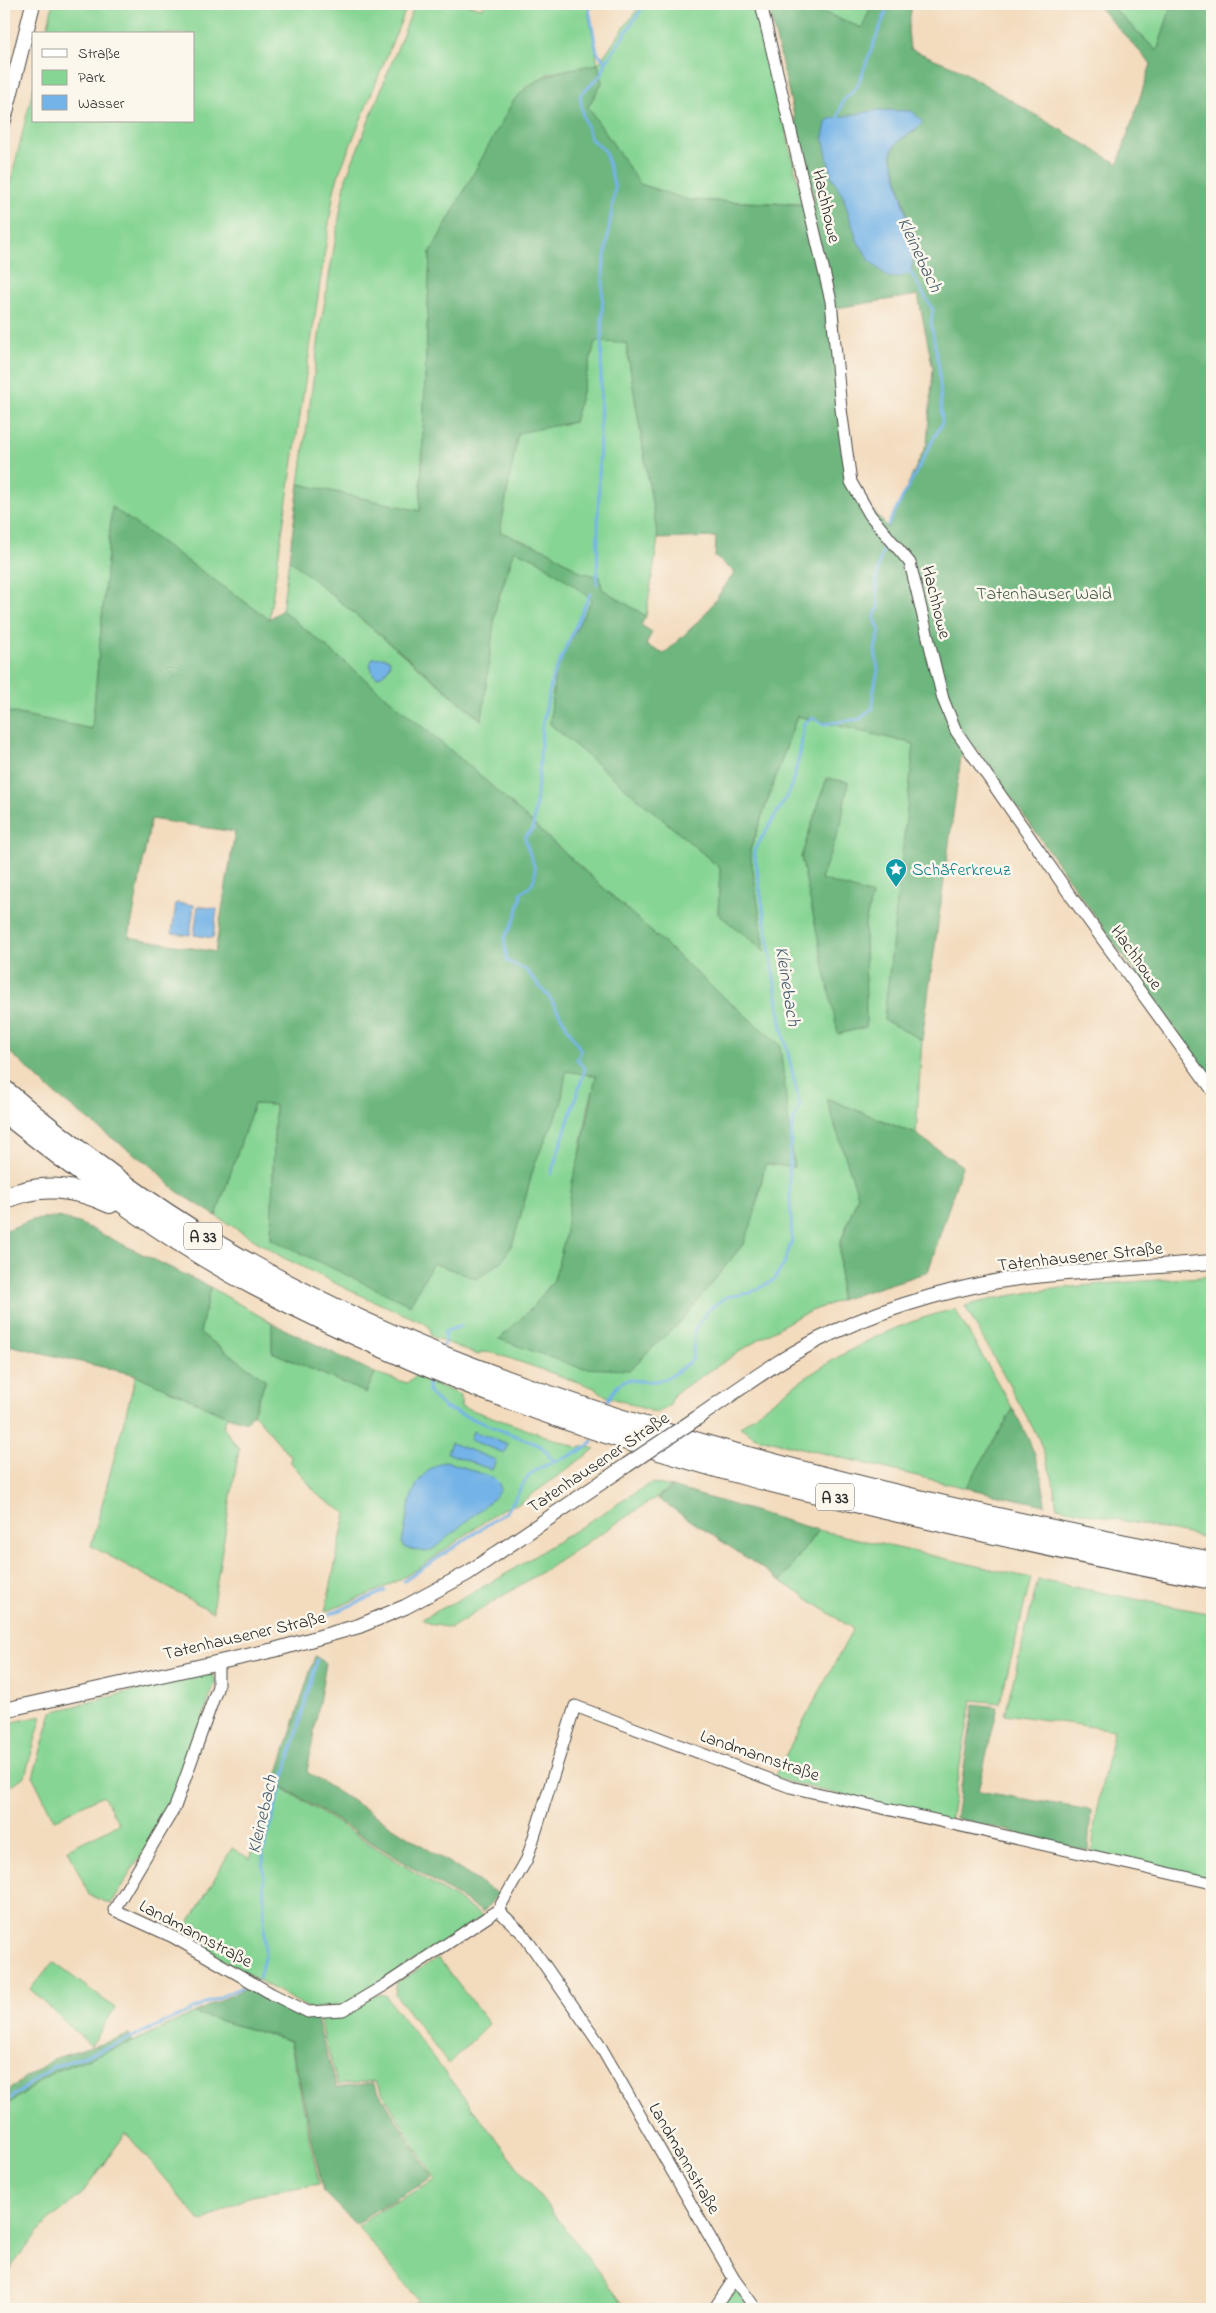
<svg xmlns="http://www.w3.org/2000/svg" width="1216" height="2313" viewBox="0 0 1216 2313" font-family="'Indie Flower',sans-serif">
<rect width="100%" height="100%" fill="#fbf7ec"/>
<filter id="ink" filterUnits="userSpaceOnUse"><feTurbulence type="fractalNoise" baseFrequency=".02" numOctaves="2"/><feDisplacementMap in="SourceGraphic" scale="10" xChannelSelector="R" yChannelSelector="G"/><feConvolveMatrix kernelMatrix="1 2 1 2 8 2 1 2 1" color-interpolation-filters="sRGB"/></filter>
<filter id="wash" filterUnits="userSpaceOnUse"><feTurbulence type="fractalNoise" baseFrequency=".0096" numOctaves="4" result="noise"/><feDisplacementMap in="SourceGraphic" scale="20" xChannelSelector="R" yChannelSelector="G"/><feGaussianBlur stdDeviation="1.12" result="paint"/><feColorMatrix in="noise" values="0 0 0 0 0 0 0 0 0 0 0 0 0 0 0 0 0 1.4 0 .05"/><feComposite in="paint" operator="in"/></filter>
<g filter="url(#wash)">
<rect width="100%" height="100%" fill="#f3dbbe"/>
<g fill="#87d594" stroke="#598060" fill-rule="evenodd">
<path d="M53,4h355l-69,169 -5,18 -65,428 -157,-111 -20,221 -88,-18v-502l30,-124v36h160v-87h-148z"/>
<path d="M415,4h48l20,4 1,-4h103l11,60 43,-60h116l46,200 -115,-4 -48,-16 -52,-77 14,-24 -4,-19 -48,9 -24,14 -96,166 -10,258 -121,-27 21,-155 26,-151z"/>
<path d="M820,4h52l-10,24 -45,-18z"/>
<path d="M1109,4h63l-15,47z"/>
<path d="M595,342l31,1 32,196 -12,77 -44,-27 -2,-12 -20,-5 -29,-20 -51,-20 18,-100 56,-10z"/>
<path d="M515,550l23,10 54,39 -37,71 -5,54 170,144 -2,46 47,36 -15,-99 47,-135 118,28 -31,276 38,20 -6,94 -90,-36 32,97 -18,49v56l-41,16 -43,25 -82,53 -4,11 -13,8 -51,-17 -11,-8 -101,-35 -12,-1 -4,3 -47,-19 -1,-8 -6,-5 -75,-33 -67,-33 -66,-41 38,-112 21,1 -4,134 162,24 44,16 25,-18 11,-18 22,-80 25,-58 6,-34 31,5 -8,29 -24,132 -11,43 -21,27 -33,32 129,31 54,-51 61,-76 15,-47 6,-32 28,3 -13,-122 -68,-58 -238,-217 -192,-160 7,-51 192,161 15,-114zM827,778l21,4 -7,42 -21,55 52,16 -7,29 1,103 -27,7 -38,-177z"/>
<path d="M1212,1276v263l-155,-32 -5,-30 -14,-40 -73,-131c80,-22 165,-23 247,-30z"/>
<path d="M210,1287l62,36v29l94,41 9,-20 32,10 8,-7 46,19v11l118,42 5,-2 11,3 -75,54 -18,6 -84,60 -34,19 -59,24 21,-99 -27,-17 -29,-35 1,-4 -38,-44 13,-33 -66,-47z"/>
<path d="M955,1309l58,100 -47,79 -210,-51 -16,-10c64,-52 133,-99 215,-118z"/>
<path d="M136,1375l91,41 -4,11 16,22 -26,155v8l-122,-66z"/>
<path d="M651,1483l21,4 -121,79 -100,62 -21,-4 -8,-5 74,-39z"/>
<path d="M818,1530l213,48 -31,125 -28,-3 -22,121 -158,-38 -18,-6 79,-148 -72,-48z"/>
<path d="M1038,1580l174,34v264l-120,-26 4,-40 18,-82 -109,-16z"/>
<path d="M209,1671l7,9 -45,126 -60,98 -22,-9 -21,-46 51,-25 -16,-29 -49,25 -21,-43 19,-65z"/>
<path d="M42,1716l-17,60 -21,14v-66z"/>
<path d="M275,1783l208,133 -139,89 -34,4 -129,-72 51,-89 18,11z"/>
<path d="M438,1958l51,66 -41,40 -53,-70 2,-12z"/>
<path d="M53,1962l62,46 -24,38 -61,-57z"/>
<path d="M377,1994l8,1 242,314h-220l11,-9 -60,-73 12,-11 66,-36 -61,-99 -37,4 -19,-67 20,-4z"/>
<path d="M194,2013l96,28 29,143 -68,11 -50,27 -75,-89 -45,62 -35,28 -42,53v-169l51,-36 77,-29z"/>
<path d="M734,2288l17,21h-31z"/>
</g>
<g fill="#6db67e" stroke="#4c7054" fill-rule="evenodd">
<path d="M768,4h35l59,24 10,-24h40l-4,26 2,19 47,19 161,96 33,-100 -55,-60h13l48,47 15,-47h40v1077l-236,-333 -15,9 -39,283 -38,-20 30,-276 -117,-28 -47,134 15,101 -47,-37 2,-46 -170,-144 5,-54 37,-71 -54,-39 -24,-10 -18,56 -14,114 -193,-161 10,-75 121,27 10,-258 83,-152c27,-29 47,-30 85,-37l4,19 -14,24 52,77 48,16 127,5zM916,130c-10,7 -22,11 -25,24l17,64 -58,-2 -7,-20 -12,-21zM918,295l15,74 -6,74 -39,85 -17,-20 -15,-28 -12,-71 -8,-101zM595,342l31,1 32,196 58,-2 -1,20 20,15 -32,45 -39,37 -18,-9 6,-13 -11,-7 5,-9 -44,-27 -2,-12 -20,-5 -29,-20 -51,-20 18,-99 56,-11z"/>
<path d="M112,507l157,112 13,-9 192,160 238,217 68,58 14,122 -29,-3 -12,56 -9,23 -61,76 -54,51 -49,-2 -81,-29 34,-32 21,-27 11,-43 7,-55 9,-31 15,-75 -30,-5 -5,34 -26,58 -22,80 -11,18 -25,18 -44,-16 -23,42 -139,-66 4,-134 -21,-1 -38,112 -41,-26 -22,-23 -48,-34 -50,-39 -51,-47v-336l88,18zM151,819l84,13 -20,120 -86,-15z"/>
<path d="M827,778l21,4 -7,42 -20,55 51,16 -7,29 1,103 -28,7 -37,-177z"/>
<path d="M826,1098l90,36 46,32 -34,106 -88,28v-56l18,-49z"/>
<path d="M58,1217l21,6 131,64 -10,46 66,47 -13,33 -6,9 -20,-6 -91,-41 -132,-31v-113l28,-11z"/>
<path d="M272,1323l103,50 -9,20 -94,-41z"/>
<path d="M1013,1409c18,33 30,59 32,96l-79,-17z"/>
<path d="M672,1487l146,43 -37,51 -124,-83z"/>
<path d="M315,1656l11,7 -19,109 191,122 -15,18 -208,-130z"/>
<path d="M974,1704l24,3 -20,84 113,19 -3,41 -132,-33z"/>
<path d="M248,1987l43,26 26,7 20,68 36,-5 60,95 -64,36 -13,11 -33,-33 -32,-151 -97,-28z"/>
<path d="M130,2035l2,7 -77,29 -51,36v-14l49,-34z"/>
</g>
<g fill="#73b3e7" stroke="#4f6f89">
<path d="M878,110l34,1 11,11c-9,12 -29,16 -32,32l24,95 -4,24 -11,4 -11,1 -18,-16 -14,-22 -14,-44 -12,-21 -8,-38 3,-14 3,-4z"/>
<path d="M384,657l6,3c0,9 -5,14 -13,17l-4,-3 -3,-10 3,-6z"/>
<path d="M176,903l18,2 -4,30 -18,-2z"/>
<path d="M198,906l19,3 -4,29 -19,-3z"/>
<path d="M473,1431l35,13 -4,9 -34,-13z"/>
<path d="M451,1443l45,17 -4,10 -45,-17z"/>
<path d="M446,1461l48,17 5,5 1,7 -6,8 -62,52 -6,2 -21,-4 -3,-5c8,-36 6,-68 44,-82z"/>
</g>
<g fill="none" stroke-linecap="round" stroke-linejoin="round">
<g stroke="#73b3e7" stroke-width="3">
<path d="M588,4l9,48 9,10"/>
<path d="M841,120l-3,-3 5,-16 14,-14 32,-83"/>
<path d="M888,525l54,-102 -3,-55 -8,-45 2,-13 -23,-39"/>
<path d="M597,584l6,-313 12,-83 -10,-37 -14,-12 -8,-23 -3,-21 22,-21 4,-12 39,-58"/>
<path d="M551,1174l34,-105 -8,-9 4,-9 -29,-50 -26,-31 -19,-9c0,-8 -4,-17 -2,-24 1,-4 5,-7 6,-10 3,-5 11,-29 10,-34 3,-3 7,-4 9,-7 13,-16 -3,-31 -5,-49l8,-8 6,-54 3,-48 10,-48 38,-85"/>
<path d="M443,1348l3,-8 -2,-8 17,-6"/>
<path d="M431,1377l-3,8 1,8 16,15 96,38 13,15"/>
<path d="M608,1400c18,-31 19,-16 46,-19 16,-1 26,-11 38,-21l3,-31 13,-19 18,-13 24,-4 24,-13 10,-16 8,-24 -3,-68 2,-34 2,-16 7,-17 -18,-77 -28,-177 36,-60 10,-38 4,-30 9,-5 11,6 36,-5 13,-11v-14l5,-24 -3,-21 5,-18 -6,-14 5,-10c-6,-23 -1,-45 7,-67"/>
<path d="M404,1581l102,-69c12,-14 15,-33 32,-43 17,-10 41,-12 55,-28"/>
<path d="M330,1614l55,-23"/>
<path d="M259,1978l6,-24 -2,-102 54,-192"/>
<path d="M4,2103l49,-36 62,-22 127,-58"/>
</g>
</g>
</g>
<g filter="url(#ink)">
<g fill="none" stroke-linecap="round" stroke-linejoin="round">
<g stroke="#494541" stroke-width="13">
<g id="minor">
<path d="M761,4l70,297 10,108 10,73 19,33 40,48 33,136 13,32 112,161 144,198"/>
<path d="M218,1662v24l-43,121 -61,103 59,27 99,57 36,18 35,-2 42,-25 113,-75 25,24 75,108 136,237 22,30"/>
<path d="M498,1910l29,-51 48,-153 215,81 422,96"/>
<path d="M714,2309l20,-30"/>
</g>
</g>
<g stroke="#494541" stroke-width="16">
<g id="tertiary">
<path d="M4,120l29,-116"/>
<path d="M697,1418c44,-30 87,-63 135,-85 59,-28 138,-50 203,-57 59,-6 118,-9 177,-14"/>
<path d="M4,1710l270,-60 85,-24 46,-19 63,-34 159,-108"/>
</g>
</g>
<g stroke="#494541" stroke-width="22">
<g id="motorway">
<path d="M4,1090c67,57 137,110 213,155 158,95 336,157 513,207 159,44 320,79 482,110"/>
<path d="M4,1112c81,64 162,127 254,175 156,82 322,143 491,189 51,14 103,25 154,37 103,24 206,47 309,66"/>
<path d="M4,1199c36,-17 71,-12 106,4"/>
</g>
</g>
<use href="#minor" stroke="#fff" stroke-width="11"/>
<use href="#tertiary" stroke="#fff" stroke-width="14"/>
<use href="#motorway" stroke="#fff" stroke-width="20"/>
<g stroke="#494541" stroke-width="16" stroke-linecap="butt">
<path id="tertiary-bridge" d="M627,1465l70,-47"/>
</g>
<use href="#tertiary-bridge" stroke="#fff" stroke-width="14"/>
</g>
</g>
<defs>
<g id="sight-pin" transform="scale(1.125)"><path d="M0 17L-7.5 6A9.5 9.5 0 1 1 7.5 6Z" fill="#0f9aa8" stroke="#fbf7ec"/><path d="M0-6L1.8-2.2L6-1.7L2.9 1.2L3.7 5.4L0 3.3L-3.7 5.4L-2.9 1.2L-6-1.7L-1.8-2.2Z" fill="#fff"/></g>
</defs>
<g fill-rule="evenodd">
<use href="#sight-pin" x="896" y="869"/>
</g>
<g text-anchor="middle" stroke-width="5" stroke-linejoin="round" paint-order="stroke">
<g fill="#fbf7ec" stroke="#696865" stroke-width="1">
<rect x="184" y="1222.5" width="38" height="27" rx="4"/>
<rect x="816" y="1483.5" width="38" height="27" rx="4"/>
</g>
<g font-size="16" font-weight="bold" fill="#2b2b2b">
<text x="203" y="1242">A 33</text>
<text x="835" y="1503">A 33</text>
</g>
<g font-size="18" fill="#2b2b2b" stroke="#fbf7ec">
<text transform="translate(827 206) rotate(77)" y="6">Hachhowe</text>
<text transform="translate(937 602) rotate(76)" y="6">Hachhowe</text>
<text transform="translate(1137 957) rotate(54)" y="6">Hachhowe</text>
<text transform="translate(1080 1256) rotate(-6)" y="6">Tatenhausener Straße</text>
<text transform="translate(598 1462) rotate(-34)" y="6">Tatenhausener Straße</text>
<text transform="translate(244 1635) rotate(-13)" y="6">Tatenhausener Straße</text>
<text transform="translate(760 1755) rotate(19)" y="6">Landmannstraße</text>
<text transform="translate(196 1933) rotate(28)" y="6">Landmannstraße</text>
<text transform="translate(685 2158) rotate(60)" y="6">Landmannstraße</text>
</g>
<g font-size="18" fill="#475e4a" stroke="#fbf7ec">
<text x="1044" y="599">Tatenhauser Wald</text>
</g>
<g font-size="18" fill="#0d838f" stroke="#fbf7ec" text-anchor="start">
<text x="912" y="875">Schäferkreuz</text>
</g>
<g font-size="19" font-style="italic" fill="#445b6d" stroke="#fbf7ec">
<text transform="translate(921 254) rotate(65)" y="7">Kleinebach</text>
<text transform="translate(789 986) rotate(81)" y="7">Kleinebach</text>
<text transform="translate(261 1814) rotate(-77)" y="7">Kleinebach</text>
</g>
</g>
<rect width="1216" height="2313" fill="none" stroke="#fbf7ec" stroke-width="20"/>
<rect x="32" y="32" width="162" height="90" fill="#fbf7ec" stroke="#a8a59f"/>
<rect x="42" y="49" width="25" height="8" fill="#ffffff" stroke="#a8a59f"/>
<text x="78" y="58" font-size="15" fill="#2b2b2b">Straße</text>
<rect x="42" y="70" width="25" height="15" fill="#87d594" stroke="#a8a59f"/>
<text x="78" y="82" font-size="15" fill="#2b2b2b">Park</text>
<rect x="42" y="95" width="25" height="15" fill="#73b3e7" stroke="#a8a59f"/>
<text x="78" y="108" font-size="15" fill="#2b2b2b">Wasser</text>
</svg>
